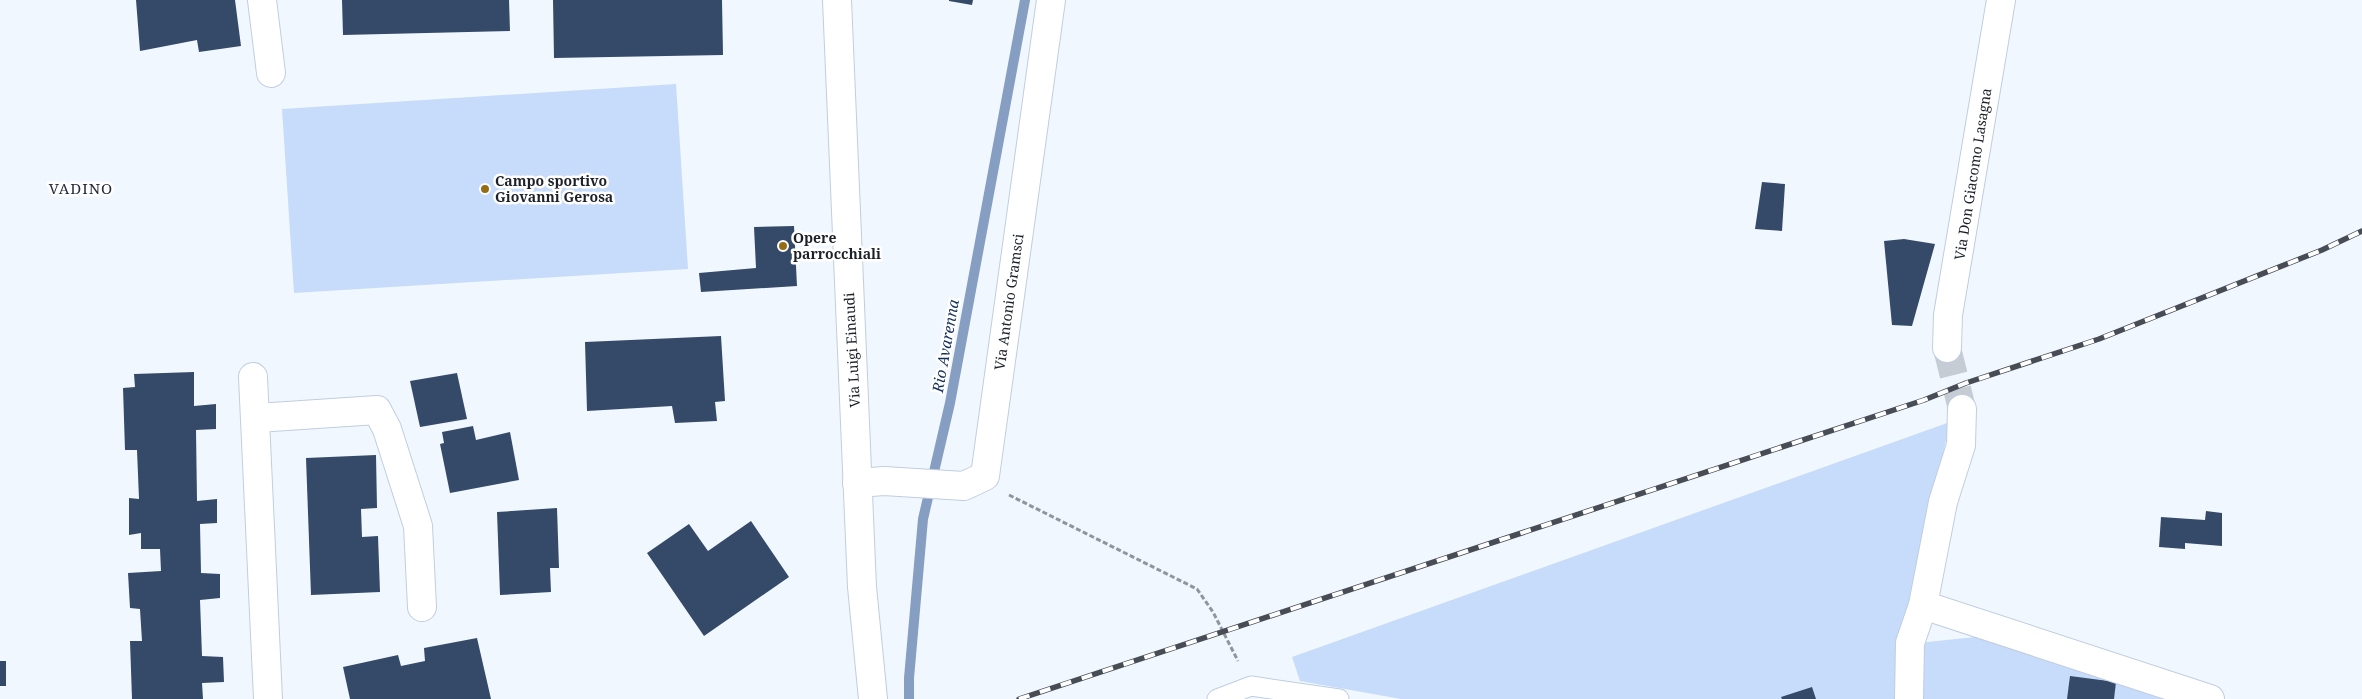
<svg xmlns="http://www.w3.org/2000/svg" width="2362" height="699" viewBox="0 0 2362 699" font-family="'Noto Serif',serif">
<rect width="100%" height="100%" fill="#f1f7ff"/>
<g fill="#c7dbfa">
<path d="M676,84l12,185 -394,24 -12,-184z"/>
<path d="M1950,422l-52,237 1,40h-498l-101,-18 -8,-24z"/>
<path d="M1975,637l208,62h-265v-56z"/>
</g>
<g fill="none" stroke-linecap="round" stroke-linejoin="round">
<path stroke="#879ec3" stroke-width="10" d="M909,699v-21l14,-159 27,-116 75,-403"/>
</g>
<g fill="#354969">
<path d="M136,0h99l6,46 -42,6 -2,-12 -57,11z"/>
<path d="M342,0h167l1,31 -167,4z"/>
<path d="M553,0h169l1,55 -169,3z"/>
<path d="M949,0h24l-1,5 -23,-4z"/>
<path d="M1762,182l23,2 -3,47 -27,-2z"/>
<path d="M794,226l3,60 -96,6 -2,-19 57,-5 -2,-41z"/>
<path d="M1904,239l31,5 -23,82 -20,-1 -8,-84z"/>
<path d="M721,336l4,65 -10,1 2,19 -42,2 -3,-17 -85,5 -2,-69z"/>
<path d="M194,372v34l22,-2v25l-20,1 1,71 20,-2v24l-17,1 1,49 19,1v24l-20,2 2,56 21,1 1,25 -22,1 1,16h-71l-2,-58h12l-2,-32 -10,-1 -2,-35 33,-2 -1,-22h-19v-16l-12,2v-37l10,1 -2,-49h-12l-2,-62 12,-1 -1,-13z"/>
<path d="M457,373l10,46 -47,8 -10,-46z"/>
<path d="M473,426l3,14 34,-8 9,48 -69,13 -10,-49 4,-1 -2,-11z"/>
<path d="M376,455l1,53 -16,1 1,28 16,-1 2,56 -69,3 -5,-137z"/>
<path d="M557,508l2,60h-9l1,24 -51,3 -3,-83z"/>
<path d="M2206,511l16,2v33l-37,-3v6l-26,-2 2,-30 44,3z"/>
<path d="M751,521l38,56 -85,59 -57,-83 42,-29 19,27z"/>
<path d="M477,638l14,61h-141l-7,-32 55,-12 3,11 24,-5 -1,-13z"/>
<rect x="0" y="661" width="6" height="25"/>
<path d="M2070,676l46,6 -2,17h-47z"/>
<path d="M1812,687l4,12h-34l-1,-2z"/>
</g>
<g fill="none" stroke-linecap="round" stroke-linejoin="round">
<path stroke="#c6ccd4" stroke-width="28" stroke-dasharray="28 14" stroke-linecap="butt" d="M1947,348l15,61"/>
<g stroke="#c0cde1" stroke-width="21">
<path id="lane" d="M1217,699l34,-13 88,13"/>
</g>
<g stroke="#c0cde1" stroke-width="30">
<g id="street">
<path d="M262,0l9,73"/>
<path d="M837,0l25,587 11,112"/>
<path d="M1947,348l1,-33 53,-315"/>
<path d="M253,377l15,322"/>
<path d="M257,418l120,-8 10,19 31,97 4,81"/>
<path d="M857,483l27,-2 80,5 21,-10 66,-476"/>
<path d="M1923,605l287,94"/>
<path d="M1909,699l1,-56 13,-38 20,-103 18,-57 1,-36"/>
</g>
</g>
<path stroke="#90959d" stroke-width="3" stroke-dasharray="5 2.5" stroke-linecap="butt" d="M1009,495l188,94 16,23 25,49"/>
<use href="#lane" stroke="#fff" stroke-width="19"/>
<use href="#street" stroke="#fff" stroke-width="28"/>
<g stroke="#484c54" stroke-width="5.5">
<path id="rail" d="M1019,699l905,-299 42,-17 133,-44 223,-89 40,-19"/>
</g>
<use href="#rail" stroke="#fff" stroke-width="4" stroke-dasharray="11" stroke-linecap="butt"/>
</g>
<g fill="#956d17" stroke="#fff" stroke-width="2">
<circle cx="485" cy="189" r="5"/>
<circle cx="783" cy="246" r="5"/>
</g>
<g text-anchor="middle" stroke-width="5" stroke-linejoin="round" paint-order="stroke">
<g font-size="14" fill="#1c2028" stroke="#fff">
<text transform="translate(1973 174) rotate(-81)" y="5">Via Don Giacomo Lasagna</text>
<text transform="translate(1009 302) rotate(-82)" y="5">Via Antonio Gramsci</text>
<text transform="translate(852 350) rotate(-93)" y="5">Via Luigi Einaudi</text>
</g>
<g font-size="14" font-weight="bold" fill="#1c2028" stroke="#fff" text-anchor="start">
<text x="495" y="186">Campo sportivo<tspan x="495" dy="16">Giovanni Gerosa</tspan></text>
<text x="793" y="243">Opere<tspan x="793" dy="16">parrocchiali</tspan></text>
</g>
<g font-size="15" letter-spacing="1" fill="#222c3c" stroke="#fff">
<text x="81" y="194">VADINO</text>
</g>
<g font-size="15" font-style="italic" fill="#122e5d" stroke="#fff">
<text transform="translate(946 346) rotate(-80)" y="5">Rio Avarenna</text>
</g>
</g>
</svg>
